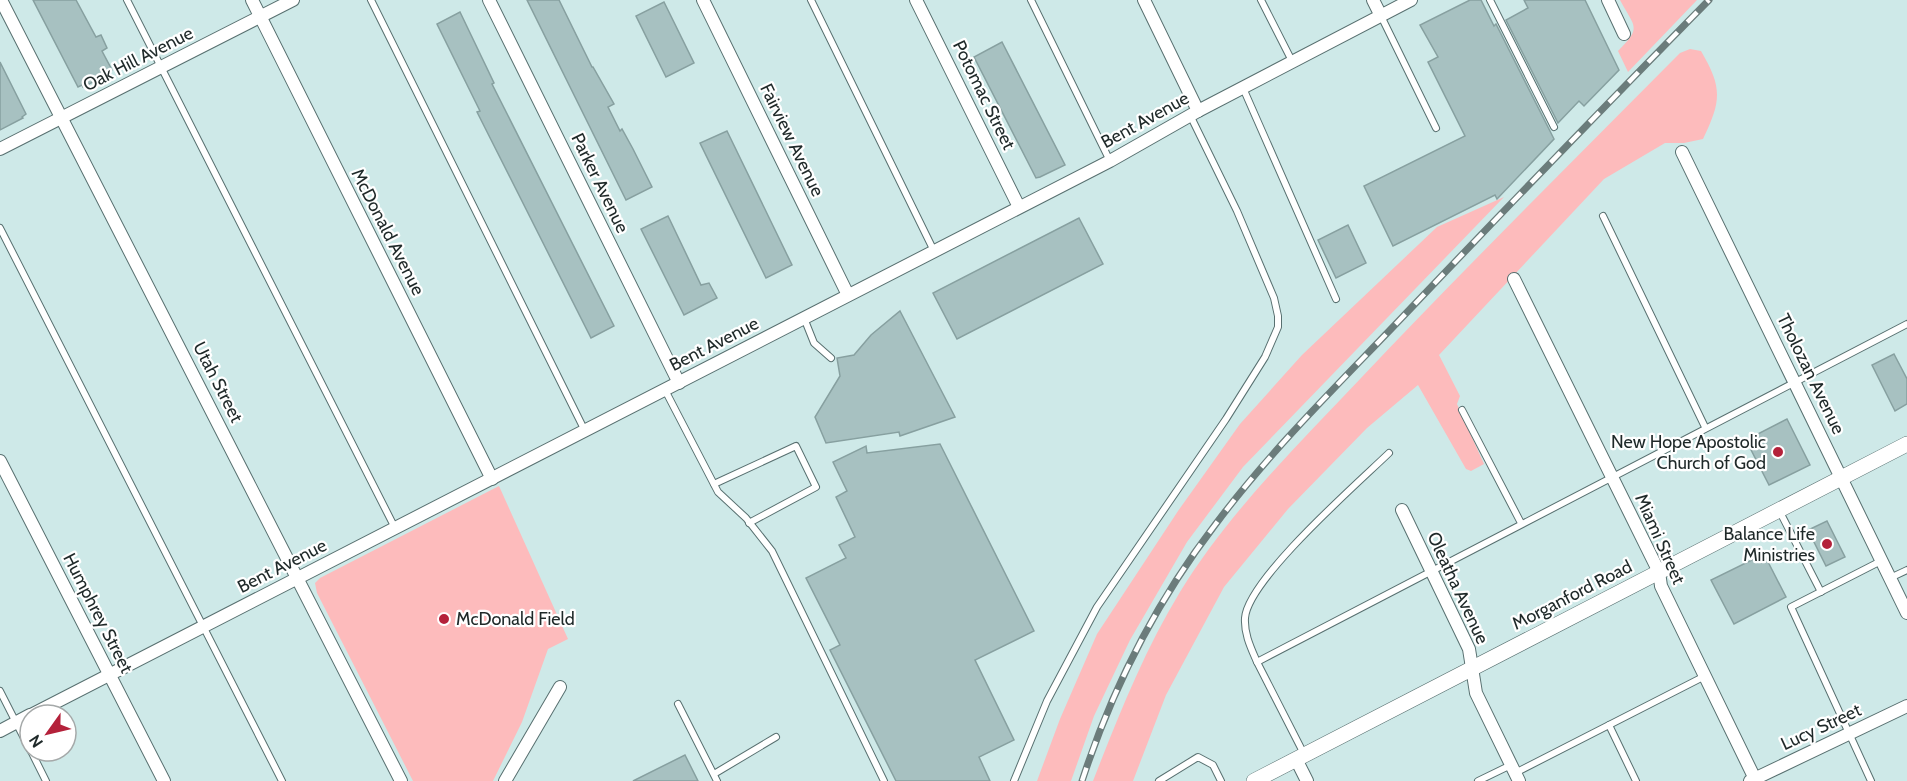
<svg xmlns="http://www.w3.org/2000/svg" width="1907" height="781" viewBox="0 0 1907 781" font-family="Cabin,sans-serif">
<rect width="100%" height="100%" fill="#cee9e8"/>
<g fill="#fdbbbc">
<path d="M1620,0h77l-69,72 -10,-21c24,-24 17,-23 2,-51z"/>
<path d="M1690,49l11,2c21,36 21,49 2,88l-19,4h-19l-61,36 -165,176 21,41 -3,8 27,60 -13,7 -5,-2 -48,-84 -51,43 -79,81 -64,78 -58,108 -33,86h-40c25,-64 51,-130 87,-189 49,-80 117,-146 181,-214 104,-110 212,-217 319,-325z"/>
<path d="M1504,197l-261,270 -56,75 -57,98 -36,76 -23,65h-34l23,-62 37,-85 81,-123 62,-87 62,-69 135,-128z"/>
<path d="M499,486l69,153 -20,10 -26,73 -29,59h-80l-96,-188 -2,-10 5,-5z"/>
</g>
<g fill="#a7c1c1" stroke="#87a0a0" stroke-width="1.5">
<path d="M33,0h43l20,37 5,-2 6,13 -5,3 10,19 -4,2 1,2 -26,13 -1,-2 -4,2z"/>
<path d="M527,0h32l33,67h1l21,37 -6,3 12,24 2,-2 11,20 19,38 -26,13z"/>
<path d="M1470,0h11l13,26 2,-2 58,115 -57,60 -2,-4 -102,51 -29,-60 101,-50 -37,-74 10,-5 -18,-32z"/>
<path d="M1524,0h61l34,70 -35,36 -5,-5 -21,22 -52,-103 22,-12z"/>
<path d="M664,2l30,61 -28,14 -30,-61z"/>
<path d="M460,12l34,71 -2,1 122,242 -23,12 -114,-226 3,-1 -43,-87z"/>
<path d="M1002,42l63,123 -25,12 -4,1 -62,-121z"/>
<path d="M0,62l26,52 -4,3 1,1 -23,12z"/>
<path d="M727,131l65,134 -26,13 -66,-135z"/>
<path d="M668,216l33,69 8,-2 8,15 -33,17 -43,-86z"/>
<path d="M1079,218l24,46 -146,75 -24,-46z"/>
<path d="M1348,225l18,38 -30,15 -18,-38z"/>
<path d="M900,311l55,106 -55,19 -1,-4 -73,11 -11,-26 25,-41 -3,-18 17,-3 17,-20z"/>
<path d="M1894,354l13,25v25l-12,7 -23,-46z"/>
<path d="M1787,419l23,46 -41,20 -23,-45z"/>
<path d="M940,444l94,187 -59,29 39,80 -35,17 11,24h-94l-66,-131 10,-5 -34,-67 40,-20 -7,-13 16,-8 -19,-40 11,-6 -14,-29 33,-16 1,7z"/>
<path d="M1827,521l18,36 -19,9 -18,-36z"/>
<path d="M1764,554l22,43 -52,27 -23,-44z"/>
<path d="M685,755l13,26h-65z"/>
</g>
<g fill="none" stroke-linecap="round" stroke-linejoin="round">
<g stroke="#587070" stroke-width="8">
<g id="service">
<path d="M127,0l268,528"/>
<path d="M371,0l214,431"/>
<path d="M811,0l123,251"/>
<path d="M1031,0l79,161"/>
<path d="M1261,0l31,61"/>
<path d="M1490,0l64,127"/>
<path d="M1381,16l55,112"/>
<path d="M1243,88l93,211"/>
<path d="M1603,216l102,211"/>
<path d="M0,228l282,553"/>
<path d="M804,318l10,25 17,15"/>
<path d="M665,390l53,102 28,26 26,33 112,230"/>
<path d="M1462,410l59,113"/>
<path d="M714,484l82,-38 20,41 -67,36"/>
<path d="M1779,510l42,82"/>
<path d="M1890,578l17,-8"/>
<path d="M1257,662c-6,-14 -13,-28 -12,-44 3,-39 113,-135 144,-165"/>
<path d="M0,691l30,59"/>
<path d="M678,704l39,77"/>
<path d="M1609,725l27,56"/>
<path d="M31,751l15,30"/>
<path d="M1304,754l-47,-92 650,-338"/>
<path d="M1515,773l190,-97"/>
<path d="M714,774l62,-37"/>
<path d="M1014,781l33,-80 50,-94 129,-188 39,-62 13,-30v-11l-4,-18 -37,-87 -47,-96"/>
<path d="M1159,781l39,-24 15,8 8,16"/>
<path d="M1478,781l33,-16"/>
<path d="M1871,781l-80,-174 90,-46"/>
</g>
</g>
<g stroke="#587070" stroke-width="14">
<g id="minor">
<path d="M1,0l400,781"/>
<path d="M252,0l240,479"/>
<path d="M489,0l190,383"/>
<path d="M703,0l145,295"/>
<path d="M916,0l103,207"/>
<path d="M1144,0l54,111"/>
<path d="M1373,0l8,16"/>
<path d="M1608,0l16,34"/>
<path d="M0,149l293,-149"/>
<path d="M1682,152l225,461"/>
<path d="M1514,279l145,293 2,14 95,195"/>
<path d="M0,461l164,320"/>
<path d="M1402,510l67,139 7,44 43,88"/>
<path d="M31,715l1079,-554 88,-50 213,-111"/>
<path d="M0,731l30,-16"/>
<path d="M1296,759l11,22"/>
<path d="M505,781l55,-94"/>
<path d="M1750,781l157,-75"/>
</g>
</g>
<g stroke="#587070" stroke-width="16">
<path id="tertiary" d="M1254,781l653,-337"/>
</g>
<use href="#service" stroke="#fff" stroke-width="6"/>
<use href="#minor" stroke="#fff" stroke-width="12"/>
<use href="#tertiary" stroke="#fff" stroke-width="15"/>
<g stroke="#6b7c7b" stroke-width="7">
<path id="rail" d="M1082,781c30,-92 74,-179 133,-256 58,-78 130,-147 197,-218 98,-103 197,-205 297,-307"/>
</g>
<use href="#rail" stroke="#fff" stroke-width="4.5" stroke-dasharray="14" stroke-linecap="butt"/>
</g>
<g fill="#b4213a" stroke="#fff" stroke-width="2">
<circle cx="1778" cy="452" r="6"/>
<circle cx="1827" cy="544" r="6"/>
<circle cx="444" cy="619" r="6"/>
</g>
<g text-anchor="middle" stroke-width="4.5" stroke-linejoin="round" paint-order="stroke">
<g font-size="18" fill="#1f2929" stroke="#fff">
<text transform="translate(138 59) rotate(-27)" y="6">Oak Hill Avenue</text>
<text transform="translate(984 95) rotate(64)" y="6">Potomac Street</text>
<text transform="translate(1145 120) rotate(-29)" y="6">Bent Avenue</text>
<text transform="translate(792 140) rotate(64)" y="6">Fairview Avenue</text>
<text transform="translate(600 183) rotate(64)" y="6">Parker Avenue</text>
<text transform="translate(388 232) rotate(63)" y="6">McDonald Avenue</text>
<text transform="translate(714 344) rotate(-27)" y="6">Bent Avenue</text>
<text transform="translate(1811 374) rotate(64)" y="6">Tholozan Avenue</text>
<text transform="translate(218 382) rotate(63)" y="6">Utah Street</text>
<text transform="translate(1660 539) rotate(66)" y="6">Miami Street</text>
<text transform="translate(282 566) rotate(-27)" y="6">Bent Avenue</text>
<text transform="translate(1458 588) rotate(65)" y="6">Oleatha Avenue</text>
<text transform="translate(1572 595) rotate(-27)" y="6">Morganford Road</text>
<text transform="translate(98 613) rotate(63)" y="6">Humphrey Street</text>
<text transform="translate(1821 727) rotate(-25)" y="6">Lucy Street</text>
</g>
<g font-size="18" fill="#1f2929" stroke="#fff" text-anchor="end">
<text x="1766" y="448">New Hope Apostolic<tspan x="1766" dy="21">Church of God</tspan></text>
<text x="1815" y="540">Balance Life<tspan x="1815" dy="21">Ministries</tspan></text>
<text x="456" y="625" text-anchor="start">McDonald Field</text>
</g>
</g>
<g transform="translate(48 733) rotate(236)"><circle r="28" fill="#ffffff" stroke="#a5a9a9" stroke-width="1.5"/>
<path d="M0-4.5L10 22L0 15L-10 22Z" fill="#b4213a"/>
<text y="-9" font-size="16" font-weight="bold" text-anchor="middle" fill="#1f2929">N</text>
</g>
</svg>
